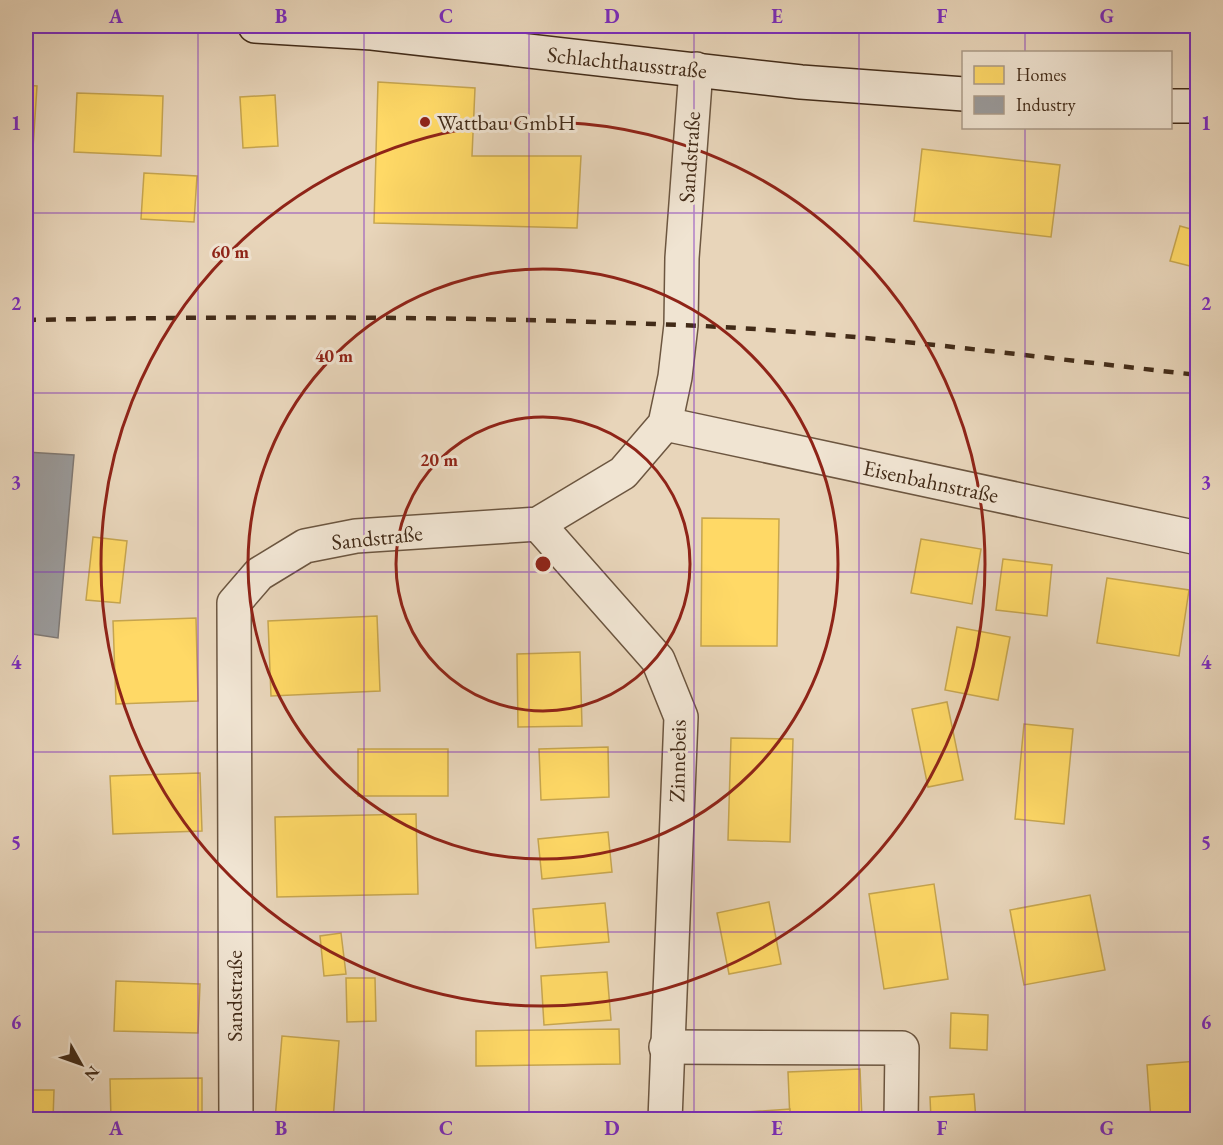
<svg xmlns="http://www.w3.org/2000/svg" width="1223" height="1145" viewBox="0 0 1223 1145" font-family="'EB Garamond',serif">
<rect width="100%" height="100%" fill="#e8d5ba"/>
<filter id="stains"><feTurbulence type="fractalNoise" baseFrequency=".00333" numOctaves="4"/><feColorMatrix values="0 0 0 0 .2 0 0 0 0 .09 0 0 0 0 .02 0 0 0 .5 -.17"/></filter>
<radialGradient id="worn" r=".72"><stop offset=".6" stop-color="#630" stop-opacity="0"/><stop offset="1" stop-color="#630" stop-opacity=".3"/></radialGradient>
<g fill="#ffd966" stroke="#c6a54f" stroke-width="1.5">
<path d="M378,82l97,6 -3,68h109l-4,72 -203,-5z"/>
<path d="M26,85l11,1 -4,62h-7z"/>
<path d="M77,93l86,3 -2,60 -87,-4z"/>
<path d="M275,95l3,51 -35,2 -3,-51z"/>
<path d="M922,149l138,16 -9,72 -137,-16z"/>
<path d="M144,173l53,3 -3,46 -53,-3z"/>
<path d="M1180,226l18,5v37l-28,-7z"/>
<path d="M702,518l77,1 -2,127h-76z"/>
<path d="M93,537l34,4 -7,62 -34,-3z"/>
<path d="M921,539l60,10 -9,55 -61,-11z"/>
<path d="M1003,559l49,6 -5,51 -51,-6z"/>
<path d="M1107,578l82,12 -10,66 -82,-13z"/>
<path d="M377,616l3,75 -109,5 -3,-75z"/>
<path d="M196,618l2,83 -82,3 -3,-83z"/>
<path d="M957,627l53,10 -12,63 -53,-10z"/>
<path d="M580,652l2,74 -64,1 -1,-73z"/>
<path d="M947,702l16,78 -35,7 -16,-78z"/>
<path d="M1024,724l49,5 -9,95 -49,-5z"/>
<path d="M731,738l62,1 -3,103 -62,-2z"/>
<path d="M608,747l1,50 -68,3 -2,-51z"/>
<rect x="358" y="749" width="90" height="47"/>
<path d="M200,773l2,58 -89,3 -3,-58z"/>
<path d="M416,814l2,80 -141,3 -2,-80z"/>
<path d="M608,832l4,40 -70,7 -4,-40z"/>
<path d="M934,884l14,95 -64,10 -15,-95z"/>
<path d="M1090,895l15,75 -81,15 -14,-75z"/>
<path d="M769,902l12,62 -52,10 -12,-61z"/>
<path d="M605,903l4,39 -73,6 -3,-39z"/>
<path d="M341,933l5,41 -22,2 -4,-40z"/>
<path d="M607,972l4,48 -67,5 -3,-49z"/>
<path d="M346,978h29l1,43 -29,1z"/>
<path d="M116,981l84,3 -2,49 -84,-2z"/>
<path d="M951,1013l37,2 -1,35 -37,-2z"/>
<path d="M619,1029l1,35 -144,2v-35z"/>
<path d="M282,1036l57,5 -6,79h-58z"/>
<path d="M1198,1061v59h-47l-4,-55z"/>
<path d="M860,1069l2,51h-72l-2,-48z"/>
<path d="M202,1078v42h-91l-1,-41z"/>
<path d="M26,1090h28l-1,30h-27z"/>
<path d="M974,1094l2,26h-45l-1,-23z"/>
<path d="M790,1109v11h-58v-7z"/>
</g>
<path fill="#999" stroke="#7f7872" stroke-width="1.5" d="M26,452l48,3 -16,183 -32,-5z"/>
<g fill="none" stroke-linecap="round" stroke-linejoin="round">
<g stroke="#6c5640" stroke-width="36">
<g id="minor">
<path d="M665,424l533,114"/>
<path d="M538,524l120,136 23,57 -16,403"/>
<path d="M666,1047l236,1 -1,72"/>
<path d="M236,1120l-2,-517 25,-29 46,-28 51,-10 182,-12 85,-51 42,-49 10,-47 6,-52 1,-67 14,-189"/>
</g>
</g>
<g stroke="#422b18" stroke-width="36">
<g id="secondary">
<path d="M255,26l117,7 429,49 163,12"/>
<path d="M1170,106h28"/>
</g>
</g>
<use href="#minor" stroke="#f0e4d2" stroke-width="33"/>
<use href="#secondary" stroke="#f0e4d2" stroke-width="33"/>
<path stroke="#422b18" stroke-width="4.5" stroke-dasharray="10 10" stroke-linecap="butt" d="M26,320c217,-4 437,-4 655,5 172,7 345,31 517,50"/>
</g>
<path fill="none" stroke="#7b2cbf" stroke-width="1.5" stroke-opacity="0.55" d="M198,26v1094M364,26v1094M529,26v1094M694,26v1094M859,26v1094M1025,26v26M1025,128v992M26,213h1172M26,393h1172M26,572h1172M26,752h1172M26,932h1172"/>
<g fill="none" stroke="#8f2418" stroke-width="3">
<circle cx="543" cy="564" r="147"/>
<circle cx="543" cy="564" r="295"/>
<circle cx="543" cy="564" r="442"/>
</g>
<circle fill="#8f2418" stroke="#f0e4d2" stroke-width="2" cx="425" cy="122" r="6"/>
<g text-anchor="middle" stroke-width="6" stroke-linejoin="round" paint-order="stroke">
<g font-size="22" fill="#422b18" stroke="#f0e4d2">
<text transform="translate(627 62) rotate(6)" y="8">Schlachthausstraße</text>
<text transform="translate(689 157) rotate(-86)" y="8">Sandstraße</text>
<text transform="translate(931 481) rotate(12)" y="8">Eisenbahnstraße</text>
<text transform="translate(377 537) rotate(-6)" y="8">Sandstraße</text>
<text transform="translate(677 761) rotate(-89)" y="8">Zinnebeis</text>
<text transform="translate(234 996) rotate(-90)" y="8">Sandstraße</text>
</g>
<g font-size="22" fill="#422b18" stroke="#f0e4d2" text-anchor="start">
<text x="437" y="130">Wattbau GmbH</text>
</g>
</g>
<circle cx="543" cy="564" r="9" fill="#8f2418" stroke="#f0e4d2" stroke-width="3"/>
<g font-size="18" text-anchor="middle" font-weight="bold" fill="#8f2418" stroke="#f0e4d2" stroke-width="6" stroke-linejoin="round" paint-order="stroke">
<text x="230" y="258">60 m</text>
<text x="334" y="362">40 m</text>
<text x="439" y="466">20 m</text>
</g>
<rect width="1223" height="1145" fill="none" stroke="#e8d5ba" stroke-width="66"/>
<rect x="962" y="51" width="210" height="78" fill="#f0e4d2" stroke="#aa9a88" stroke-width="1.5"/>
<rect x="974" y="66" width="30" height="18" fill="#ffd966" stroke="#aa9a88" stroke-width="1.5"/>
<text x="1016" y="81" font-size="18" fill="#422b18">Homes</text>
<rect x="974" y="96" width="30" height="18" fill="#999999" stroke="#aa9a88" stroke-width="1.5"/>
<text x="1016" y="111" font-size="18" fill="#422b18">Industry</text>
<g transform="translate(81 1064) rotate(130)" stroke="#f0e4d2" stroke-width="4.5" paint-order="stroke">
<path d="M0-4.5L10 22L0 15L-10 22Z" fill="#422b18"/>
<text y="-9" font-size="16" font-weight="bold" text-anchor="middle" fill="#422b18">N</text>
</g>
<rect x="33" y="33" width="1157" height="1079" fill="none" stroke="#7b2cbf" stroke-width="2"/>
<g font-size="20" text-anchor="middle" font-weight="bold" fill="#7b2cbf">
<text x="116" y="23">A</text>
<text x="281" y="23">B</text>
<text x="446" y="23">C</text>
<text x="612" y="23">D</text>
<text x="777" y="23">E</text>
<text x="942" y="23">F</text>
<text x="1107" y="23">G</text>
<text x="16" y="130">1</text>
<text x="1206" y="130">1</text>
<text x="16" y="310">2</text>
<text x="1206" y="310">2</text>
<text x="16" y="489">3</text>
<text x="1206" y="489">3</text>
<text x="16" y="669">4</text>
<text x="1206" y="669">4</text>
<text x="16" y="849">5</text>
<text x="1206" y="849">5</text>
<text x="16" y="1029">6</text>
<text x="1206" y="1029">6</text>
<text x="116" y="1135">A</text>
<text x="281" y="1135">B</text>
<text x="446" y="1135">C</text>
<text x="612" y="1135">D</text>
<text x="777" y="1135">E</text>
<text x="942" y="1135">F</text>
<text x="1107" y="1135">G</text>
</g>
<rect width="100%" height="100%" filter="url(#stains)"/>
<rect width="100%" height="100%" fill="url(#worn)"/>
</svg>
